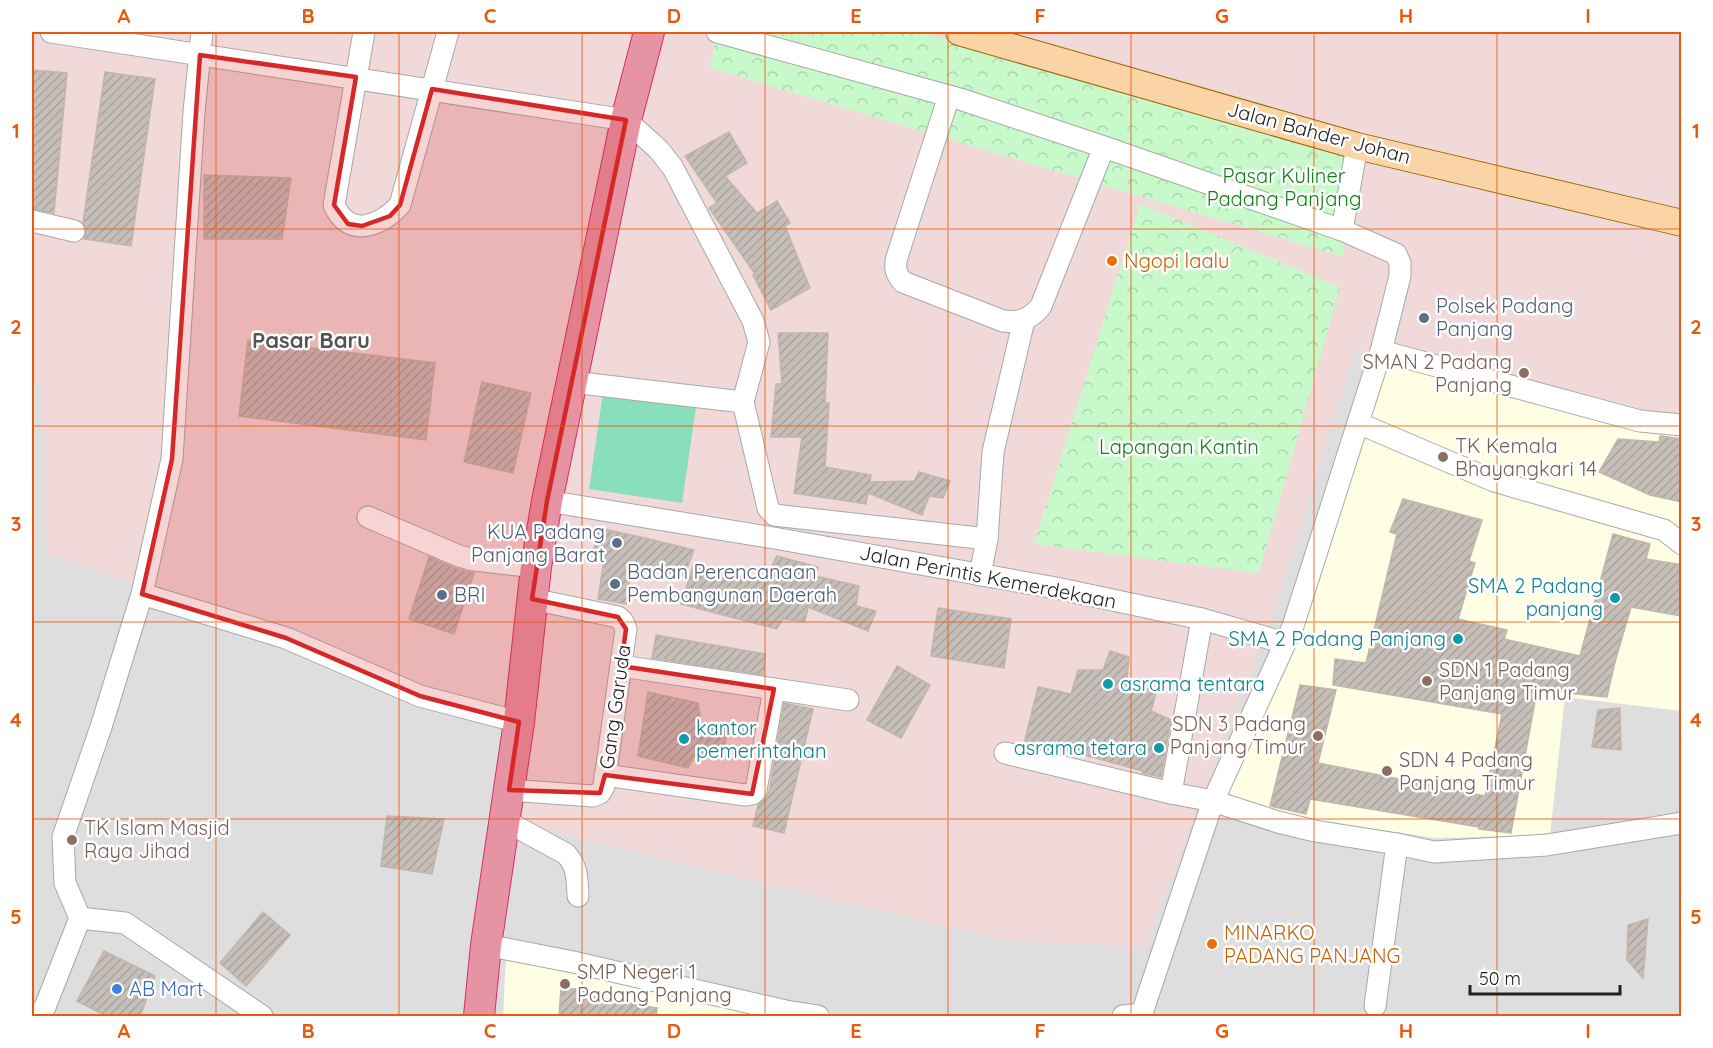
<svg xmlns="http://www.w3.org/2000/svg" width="1713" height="1048" viewBox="0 0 1713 1048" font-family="Quicksand,sans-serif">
<defs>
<pattern id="park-crowns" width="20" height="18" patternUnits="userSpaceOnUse" patternTransform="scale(1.5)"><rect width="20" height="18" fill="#c8f9cb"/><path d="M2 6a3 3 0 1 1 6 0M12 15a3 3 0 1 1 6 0" fill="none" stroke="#acd5ae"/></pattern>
<pattern id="building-hatch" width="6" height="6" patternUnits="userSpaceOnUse" patternTransform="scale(1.5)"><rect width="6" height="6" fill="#c6beb8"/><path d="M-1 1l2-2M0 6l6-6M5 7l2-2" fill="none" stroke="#aaa39e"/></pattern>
</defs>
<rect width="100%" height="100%" fill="#f1eee8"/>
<rect fill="#dfdede" x="32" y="32" width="1649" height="984"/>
<path fill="#f1d9d9" d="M32,32h1649v392l-325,-75 -81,259 -130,339 -145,-7 -496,-120 15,-98 -472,-169 -6,-167 -9,-6z"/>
<g fill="#fefee4">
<path d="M1383,355l298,69v287l-116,-14 -15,138 -115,3 -154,-23 -55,-19z"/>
<path d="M506,959l242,50 -1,7h-244z"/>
</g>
<g fill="url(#park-crowns)">
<path d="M717,32h202l426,123 -1,102 -634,-189z"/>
<path d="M1140,204l200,83 -81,286 -225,-29z"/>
</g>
<path fill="#89debc" d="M603,393l93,14 -14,96 -93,-14z"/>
<g fill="url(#building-hatch)" stroke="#c3b5ab" stroke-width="1.5">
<path d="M32,70l35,3 -13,140 -22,-4z"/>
<path d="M105,72l50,7 -24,167 -47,-7 2,-6v-5l-3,-6z"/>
<path d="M729,132l18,31 -22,13 32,37 20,-12 13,22 -5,3 25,62 -39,22 -18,-35 2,-1 -46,-66 8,-5 -32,-47z"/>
<path d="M204,175l87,3 -9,61h-78z"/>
<path d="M778,333h50l-3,70h4l-4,64 46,8 -1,7 44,-1 5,-9 31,9 -7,17 -14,-2 -7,19 -54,-22 -2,11 -72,-11 8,-56h-31l5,-53h6z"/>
<path d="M248,340l187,23 -9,77 -187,-24z"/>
<path d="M482,382l49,11 -18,80 -49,-11z"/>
<path d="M1660,436l22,3v63l-32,-7 -51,-23 19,-33 41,3z"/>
<path d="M1403,499l79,21 -13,41 6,2 -17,56 49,11 -3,9 76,17 33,-122 37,10 -4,15 36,6v51l-51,-9 -16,55 -8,35 -40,-4 -29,-8 -27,148 -32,-4v-2l-169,-28 -4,15 -36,-8 30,-121 36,5 -18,73 167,33 17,-82 -169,-29 2,-26 31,4 31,-129 -7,-2z"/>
<path d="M599,528l46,10 49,12 -10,26 -52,-12 -6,40 -28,-5 7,-46 -11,-4z"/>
<path d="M777,556l41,11 -2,9 43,10 -3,20 20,5 -8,20 -60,-24 -3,15 -22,-3 -6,10 -96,-25 12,-38 70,16z"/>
<path d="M429,557l25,11 20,5 -20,61 -45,-15z"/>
<path d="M938,608l73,11 -7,49 -73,-12z"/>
<path d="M656,635l109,19 -1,21 -112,-17z"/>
<path d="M1110,651l19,6 -2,22 30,10 -6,22 20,9 -10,57 -19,-4 1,-2 -89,-24 -1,4 -29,-7 14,-57 33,7 7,-24h25z"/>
<path d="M897,666l33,19 -29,53 -34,-18z"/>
<path d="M648,692l50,11 3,19 27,5 -4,24 -28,2 -8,15 -50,-12z"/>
<path d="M784,703l29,6 -29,124 -31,-7 5,-21 7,-6 4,-7z"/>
<path d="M1620,708l1,42 -29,-3 6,-37z"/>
<path d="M387,816l57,3 -12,55 -51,-8z"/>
<path d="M263,912l27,23 -44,51 -26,-23z"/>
<path d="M1648,919l-5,59 -16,-18 1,-35z"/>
<path d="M104,951l51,25 -15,41h-32l-31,-16z"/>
<path d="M561,988l29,2v6l67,12 -1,9h-97z"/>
</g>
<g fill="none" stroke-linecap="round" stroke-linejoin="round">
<g stroke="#a8a8a8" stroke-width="23">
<g id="minor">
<path d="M51,32l575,88 33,30 14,18 80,153 6,21 -16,60 25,106 6,7 213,24 -7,36"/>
<path d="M364,32l-30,173c15,34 46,21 66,0l48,-173"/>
<path d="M717,32l243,67 144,48 238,83 54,24 4,9v13l-19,75 -88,275 -80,175 -72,215"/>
<path d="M949,96l-52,161c-3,11 -1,17 6,25l100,39c16,2 28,-2 38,-15l63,-159"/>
<path d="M32,221l42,10"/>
<path d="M1342,230l15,-84"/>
<path d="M1381,351l259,70 42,4"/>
<path d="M572,382l171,20"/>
<path d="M1358,423l136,58 170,49 18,14"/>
<path d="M547,501l227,37 282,50 146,31 83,24"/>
<path d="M368,517l91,39 15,4 62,7"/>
<path d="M987,539l6,-87 31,-132"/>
<path d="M142,594l144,44 134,58 99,26"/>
<path d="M621,666l227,34"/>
<path d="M1005,753l166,40 42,8 65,21 37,9 82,13 37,8 113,-7 135,-22"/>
<path d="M605,775l140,20 7,-1 4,-4 18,-101"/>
<path d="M509,790l84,6 7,-3 4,-7 22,-157 -3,-7 -5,-5 -86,-18"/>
<path d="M1171,793l31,-174"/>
<path d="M504,820l62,34c12,13 11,25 12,42"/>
<path d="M80,918l45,5 137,93"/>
<path d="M486,945l87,17 213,49 32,5"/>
<path d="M1375,1006l22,-162"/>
<path d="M38,1016l7,-9 35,-89 -15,-35 -2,-46 38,-110 41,-133 30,-135 22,-347 8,-80"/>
<path d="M1123,1016l18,-2"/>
</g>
</g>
<g stroke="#9c6703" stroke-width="28">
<path id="major" d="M959,32l398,114 325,77"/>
</g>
<g stroke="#d82c6a" stroke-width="32">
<path id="highway" d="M479,1016l7,-71 33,-223 17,-155 11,-66 79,-381 23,-88"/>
</g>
<use href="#minor" stroke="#fff" stroke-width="21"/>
<use href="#major" stroke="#fad4a4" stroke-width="26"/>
<use href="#highway" stroke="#e693a3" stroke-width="30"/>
</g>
<path fill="#d62828" fill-opacity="0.2" stroke="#d62828" stroke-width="4.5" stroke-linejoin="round" d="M200,55l156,22 -22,128 14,19 14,2 28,-10 10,-11 32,-116 194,31 -79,381 -15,98 86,18 8,12 -5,37 153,23 -22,105 -147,-19 -5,18 -91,-3 10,-68 -99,-26 -134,-58 -144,-44 30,-135z"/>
<path fill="none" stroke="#e8590c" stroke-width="1.5" stroke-opacity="0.55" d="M216,32v984M399,32v984M582,32v984M765,32v984M948,32v984M1131,32v984M1314,32v984M1497,32v984M32,229h1650M32,426h1650M32,622h1650M32,819h1650"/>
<g fill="#e8710a" stroke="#fff" stroke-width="2">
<circle cx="1112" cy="261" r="6"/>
<circle cx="1212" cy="944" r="6"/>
</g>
<g fill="#5c6f8a" stroke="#fff" stroke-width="2">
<circle cx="1424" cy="318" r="6"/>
<circle cx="617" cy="543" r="6"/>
<circle cx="615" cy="584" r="6"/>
<circle cx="442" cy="595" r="6"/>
</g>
<g fill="#8d6e63" stroke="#fff" stroke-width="2">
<circle cx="1524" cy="373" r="6"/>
<circle cx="1443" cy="457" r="6"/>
<circle cx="1427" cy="681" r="6"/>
<circle cx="1318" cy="736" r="6"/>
<circle cx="1387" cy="771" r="6"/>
<circle cx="72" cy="840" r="6"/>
<circle cx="565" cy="984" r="6"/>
</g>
<g fill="#0f9aa8" stroke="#fff" stroke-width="2">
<circle cx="1615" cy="598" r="6"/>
<circle cx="1458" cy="639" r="6"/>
<circle cx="1108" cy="684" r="6"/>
<circle cx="684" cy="739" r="6"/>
<circle cx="1159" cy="748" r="6"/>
</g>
<circle fill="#3f7fe0" stroke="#fff" stroke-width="2" cx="117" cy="989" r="6"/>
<g text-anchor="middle" stroke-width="5" stroke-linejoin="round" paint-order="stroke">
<g font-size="20" fill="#212121" stroke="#fff">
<text transform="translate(1319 133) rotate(15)" y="7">Jalan Bahder Johan</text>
<text transform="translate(988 577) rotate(11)" y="7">Jalan Perintis Kemerdekaan</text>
<text transform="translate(615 707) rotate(-82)" y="7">Gang Garuda</text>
</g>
<g font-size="20" fill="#0e8116" stroke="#fff">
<text x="1284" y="183">Pasar Kuliner<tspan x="1284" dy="23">Padang Panjang</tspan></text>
<text x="1179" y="454">Lapangan Kantin</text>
</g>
<g font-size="20" fill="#c56008" stroke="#fff" text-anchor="start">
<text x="1124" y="268">Ngopi laalu</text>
<text x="1224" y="940">MINARKO<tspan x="1224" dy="23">PADANG PANJANG</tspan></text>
</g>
<g font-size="20" fill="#4e5e75" stroke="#fff" text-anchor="start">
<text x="1436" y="313">Polsek Padang<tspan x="1436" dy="23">Panjang</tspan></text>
<text x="605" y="539" text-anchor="end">KUA Padang<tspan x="605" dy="23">Panjang Barat</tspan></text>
<text x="627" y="579">Badan Perencanaan<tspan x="627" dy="23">Pembangunan Daerah</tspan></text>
<text x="454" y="602">BRI</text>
</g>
<g font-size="20" fill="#785e54" stroke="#fff" text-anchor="start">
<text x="1512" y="369" text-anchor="end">SMAN 2 Padang<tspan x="1512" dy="23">Panjang</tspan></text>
<text x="1455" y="453">TK Kemala<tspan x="1455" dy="23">Bhayangkari 14</tspan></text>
<text x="1439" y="677">SDN 1 Padang<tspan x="1439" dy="23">Panjang Timur</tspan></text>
<text x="1306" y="731" text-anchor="end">SDN 3 Padang<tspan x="1306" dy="23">Panjang Timur</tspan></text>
<text x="1399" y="767">SDN 4 Padang<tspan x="1399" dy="23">Panjang Timur</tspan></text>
<text x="84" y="835">TK Islam Masjid<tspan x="84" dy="23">Raya Jihad</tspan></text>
<text x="577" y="979">SMP Negeri 1<tspan x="577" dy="23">Padang Panjang</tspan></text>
</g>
<g font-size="20" fill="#0d838f" stroke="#fff" text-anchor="end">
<text x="1603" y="593">SMA 2 Padang<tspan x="1603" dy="23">panjang</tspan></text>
<text x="1446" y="646">SMA 2 Padang Panjang</text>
<text x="1120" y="691" text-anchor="start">asrama tentara</text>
<text x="696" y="735" text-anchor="start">kantor<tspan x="696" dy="23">pemerintahan</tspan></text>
<text x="1147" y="755">asrama tetara</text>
</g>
<g font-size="20" fill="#366cbe" stroke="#fff" text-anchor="start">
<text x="129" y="996">AB Mart</text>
</g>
<g font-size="22" font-weight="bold" fill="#545454" stroke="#fff">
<text x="311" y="348">Pasar Baru</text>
</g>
</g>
<rect width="1713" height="1048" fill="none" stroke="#ffffff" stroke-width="66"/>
<path d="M1470 985v9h150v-9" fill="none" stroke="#212121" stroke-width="3"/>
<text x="1479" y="985" font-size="18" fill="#212121" stroke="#ffffff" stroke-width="4.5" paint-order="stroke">50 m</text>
<rect x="33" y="33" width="1647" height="982" fill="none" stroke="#e8590c" stroke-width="2"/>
<g font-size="20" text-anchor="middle" font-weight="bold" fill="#e8590c">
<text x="124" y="23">A</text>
<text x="308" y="23">B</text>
<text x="490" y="23">C</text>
<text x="674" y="23">D</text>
<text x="856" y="23">E</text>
<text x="1040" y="23">F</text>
<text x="1222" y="23">G</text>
<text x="1406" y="23">H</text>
<text x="1588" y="23">I</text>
<text x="16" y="138">1</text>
<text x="1696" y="138">1</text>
<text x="16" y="334">2</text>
<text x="1696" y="334">2</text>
<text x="16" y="531">3</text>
<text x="1696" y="531">3</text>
<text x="16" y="727">4</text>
<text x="1696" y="727">4</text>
<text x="16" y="924">5</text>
<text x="1696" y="924">5</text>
<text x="124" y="1038">A</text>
<text x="308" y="1038">B</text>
<text x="490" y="1038">C</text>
<text x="674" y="1038">D</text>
<text x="856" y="1038">E</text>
<text x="1040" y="1038">F</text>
<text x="1222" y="1038">G</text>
<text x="1406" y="1038">H</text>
<text x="1588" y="1038">I</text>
</g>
</svg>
